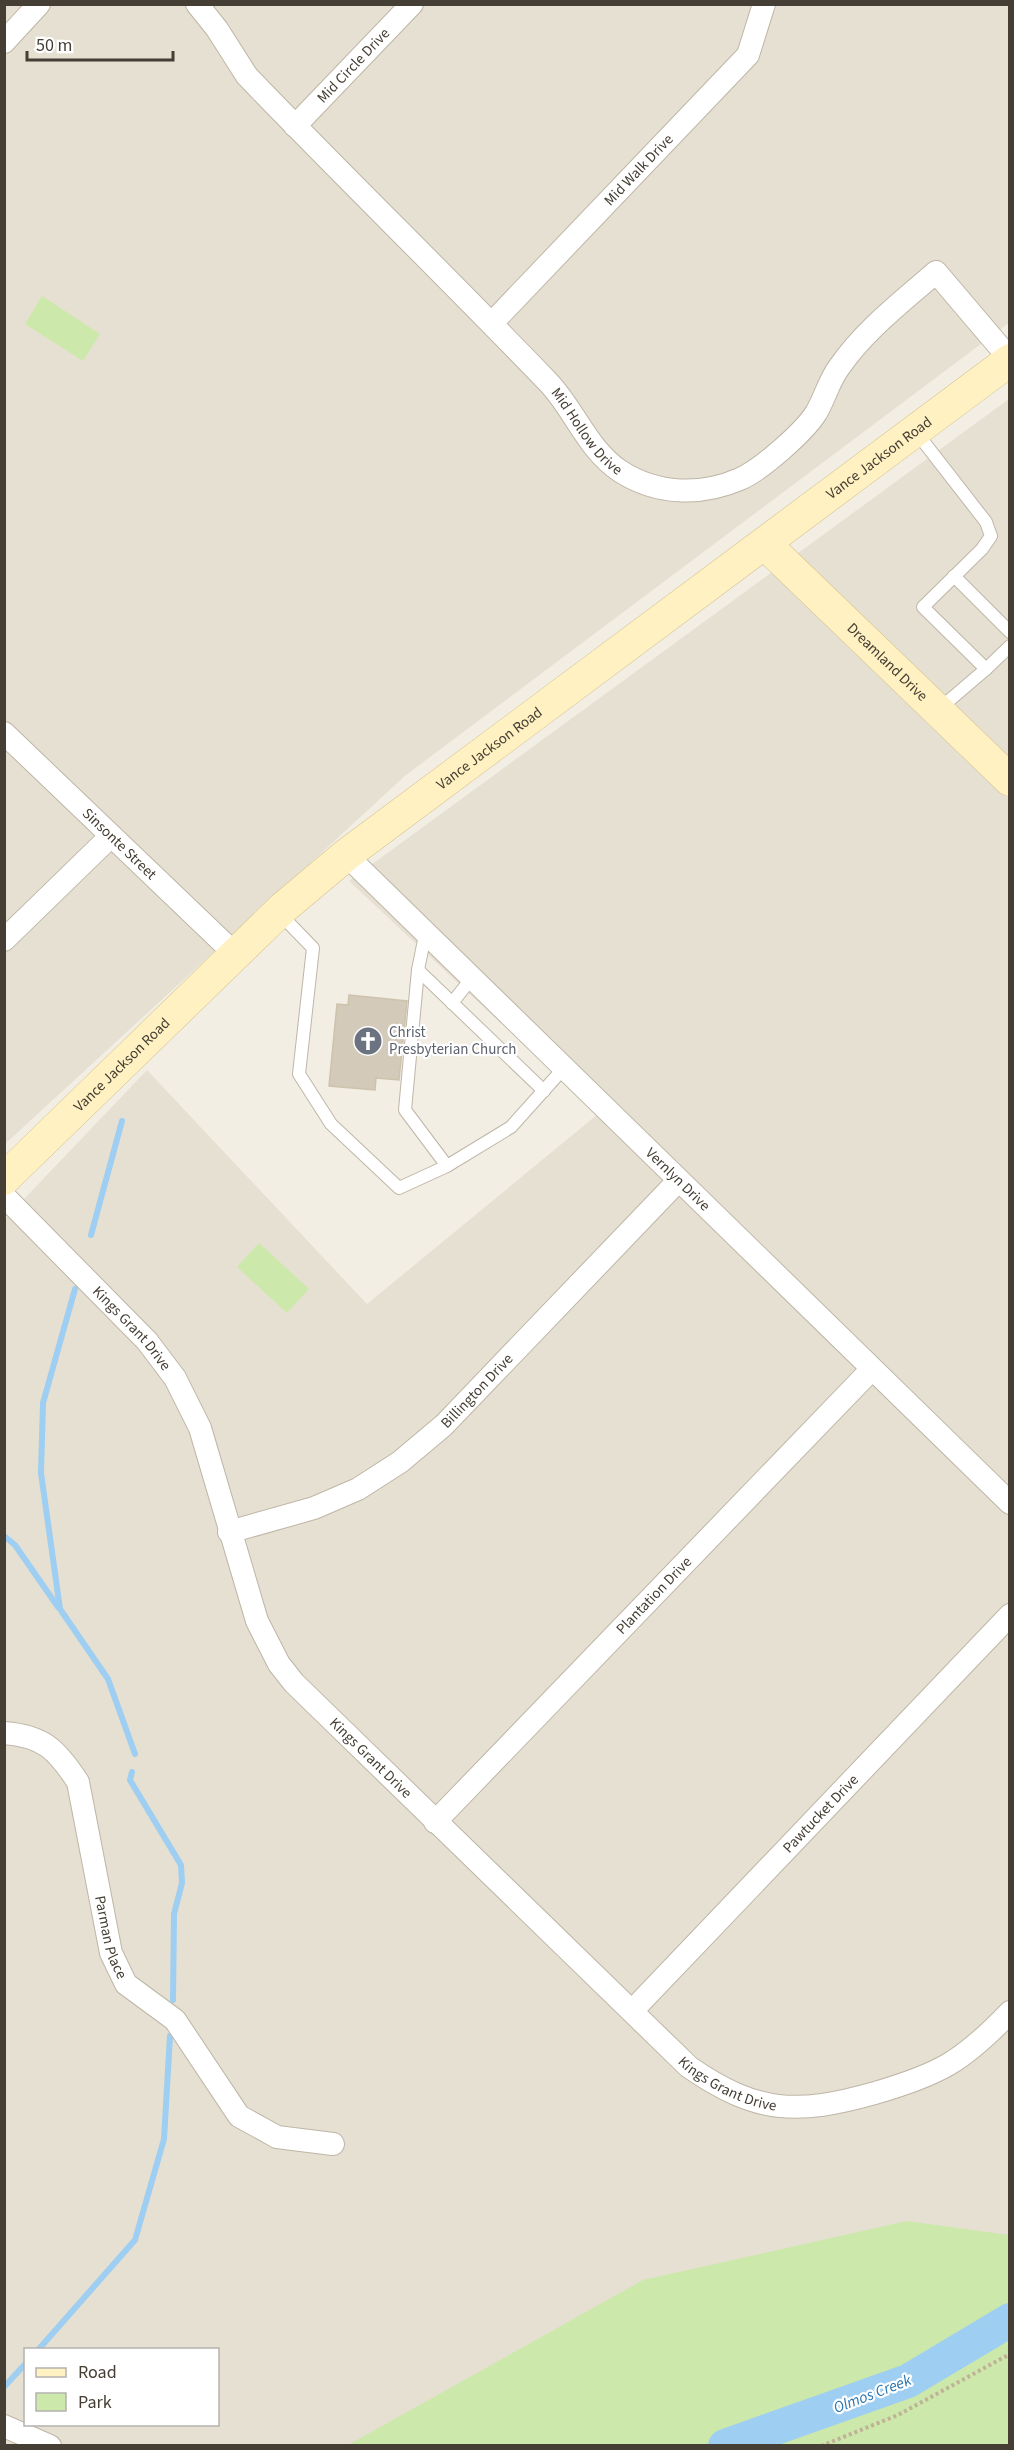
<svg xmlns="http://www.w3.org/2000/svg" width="1014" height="2450" viewBox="0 0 1014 2450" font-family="'Source Sans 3',sans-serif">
<rect width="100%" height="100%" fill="#f2eee4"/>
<g fill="#e6e0d2" fill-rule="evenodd">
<path d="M5,5h1004v318l-603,452 -401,369z"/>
<path d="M1009,399v1866l-360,180h-644l-1,-1225 143,-150 220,234 231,-190 -249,-233zM26,2350h192v74h-192z"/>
</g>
<g fill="#cce8ab">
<path d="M42,296l58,38 -17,27 -58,-37z"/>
<path d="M259,1243l50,46 -22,24 -50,-46z"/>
<path d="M907,2221l102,14v210h-661l295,-165z"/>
</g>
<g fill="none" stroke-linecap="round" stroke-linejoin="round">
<g stroke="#9ecef1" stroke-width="6">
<path d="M91,1235l31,-114"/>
<path d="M75,1289l-32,114 -2,70 19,136 48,70 27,75"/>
<path d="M4,1536l11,9 43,62"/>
<path d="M132,1772l-2,8 51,85 1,18 -8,31 -1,86"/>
<path d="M38,2350l97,-110 29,-101 6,-103"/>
<path d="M4,2387l22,-24"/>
</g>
<path stroke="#9ecef1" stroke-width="34" d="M725,2446l183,-65 102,-61"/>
</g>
<path fill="#d4cab9" stroke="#cfc2ac" stroke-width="1.5" d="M349,995l58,6 -8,79 -23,-2 -1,12 -46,-4 8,-82 11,1z"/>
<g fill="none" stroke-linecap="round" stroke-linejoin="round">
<g stroke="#beb6a6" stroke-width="14">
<g id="lane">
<path d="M916,432l70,90 5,14 -9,13 -59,58 63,62 -48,41"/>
<path d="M954,576l56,56"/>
<path d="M986,669l24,-23"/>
<path d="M280,914l33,34 -14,126 32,50 68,64 48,-22 64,-39 52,-58"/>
<path d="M425,935l-7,35 -13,140 42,56"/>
<path d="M418,970l126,121"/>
<path d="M452,1003l19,-24"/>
</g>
</g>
<g stroke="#beb6a6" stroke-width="24">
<g id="street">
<path id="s1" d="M197,4l20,25 30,47c99,103 202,203 301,306 26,27 40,68 72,89 37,24 81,25 120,8 21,-9 64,-47 76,-66 9,-15 13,-33 24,-47 26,-37 62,-64 96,-94l74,87"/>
<path d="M4,42l35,-38"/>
<path id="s2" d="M295,126l117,-122"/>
<path id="s3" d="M492,323l256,-268 16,-51"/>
<path id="s4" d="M4,733l231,221"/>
<path id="s5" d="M346,855l664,648"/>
<path d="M4,940l107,-104"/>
<path id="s6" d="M4,1196l143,145 28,37 25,50 57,193 22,43 15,19 395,384c68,47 108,48 186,26 65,-19 87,-31 135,-81"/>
<path id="s7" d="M229,1532l85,-24 44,-19 42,-27 44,-37 234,-244"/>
<path id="s8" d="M4,1733c40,3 53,17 74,49l33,171 15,31 49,36 64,96 38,21 56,7"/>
<path id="s9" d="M435,1822l437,-453"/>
<path id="s10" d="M632,2011l378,-396"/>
<path d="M4,2426l46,20"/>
</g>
</g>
<g stroke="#d4c392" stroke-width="33">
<g id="secondary">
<path id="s11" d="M765,544l245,236"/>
<path id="s12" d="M4,1179l279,-271 63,-53 664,-495"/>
</g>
</g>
<path stroke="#c0b297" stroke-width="4" stroke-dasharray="3 3" stroke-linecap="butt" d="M821,2446l77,-31 112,-61"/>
<use href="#lane" stroke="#fff" stroke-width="12"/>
<use href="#street" stroke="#fff" stroke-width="22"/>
<use href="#secondary" stroke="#fff1c1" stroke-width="32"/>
</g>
<defs>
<g id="church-disc" transform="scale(1.5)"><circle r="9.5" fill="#6b7280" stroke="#fff"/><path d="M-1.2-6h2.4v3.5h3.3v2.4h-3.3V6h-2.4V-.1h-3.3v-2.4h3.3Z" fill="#fff"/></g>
</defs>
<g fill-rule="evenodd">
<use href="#church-disc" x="368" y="1041"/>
</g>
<g text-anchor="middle" stroke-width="4.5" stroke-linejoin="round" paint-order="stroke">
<g font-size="15" fill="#443e34" stroke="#fff">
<text dy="5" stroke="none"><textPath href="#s2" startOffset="84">Mid Circle Drive</textPath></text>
<text dy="5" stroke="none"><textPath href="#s3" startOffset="212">Mid Walk Drive</textPath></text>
<text dy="5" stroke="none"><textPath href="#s1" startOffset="580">Mid Hollow Drive</textPath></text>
<text dy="5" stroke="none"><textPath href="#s12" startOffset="1136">Vance Jackson Road</textPath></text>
<text dy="5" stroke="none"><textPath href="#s11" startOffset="170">Dreamland Drive</textPath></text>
<text dy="5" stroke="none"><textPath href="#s12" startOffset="650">Vance Jackson Road</textPath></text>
<text dy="5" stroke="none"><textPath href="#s4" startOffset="160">Sinsonte Street</textPath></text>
<text dy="5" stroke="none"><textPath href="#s12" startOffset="164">Vance Jackson Road</textPath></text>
<text dy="5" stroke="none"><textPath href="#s5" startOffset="464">Vernlyn Drive</textPath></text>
<text dy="5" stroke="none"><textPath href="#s6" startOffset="184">Kings Grant Drive</textPath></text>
<text dy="5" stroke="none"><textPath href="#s7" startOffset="291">Billington Drive</textPath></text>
<text dy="5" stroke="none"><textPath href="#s9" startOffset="315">Plantation Drive</textPath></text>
<text dy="5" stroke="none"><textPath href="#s6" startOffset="687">Kings Grant Drive</textPath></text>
<text dy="5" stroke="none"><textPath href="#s10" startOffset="273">Pawtucket Drive</textPath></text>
<text dy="5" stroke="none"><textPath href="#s8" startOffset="252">Parman Place</textPath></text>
<text dy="5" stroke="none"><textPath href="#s6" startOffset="1173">Kings Grant Drive</textPath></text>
</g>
<g font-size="15" fill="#5b616d" stroke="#fff" text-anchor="start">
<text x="389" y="1037">Christ<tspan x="389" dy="17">Presbyterian Church</tspan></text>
</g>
<g font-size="16" font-style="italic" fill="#2b77b2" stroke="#fff">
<text transform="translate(872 2393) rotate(-21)" y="6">Olmos Creek</text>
</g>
</g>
<rect width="1014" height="2450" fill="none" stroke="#443e34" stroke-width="12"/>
<rect x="24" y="2348" width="195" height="78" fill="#ffffff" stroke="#b4b2ae" stroke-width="1.5"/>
<rect x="36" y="2368" width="30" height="9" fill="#fff1c1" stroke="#b4b2ae" stroke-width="1.5"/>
<text x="78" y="2378" font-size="18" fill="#443e34">Road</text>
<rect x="36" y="2393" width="30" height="18" fill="#cce8ab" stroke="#b4b2ae" stroke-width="1.5"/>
<text x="78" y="2408" font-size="18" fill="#443e34">Park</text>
<path d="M27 51v9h146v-9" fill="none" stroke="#443e34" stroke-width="3"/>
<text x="36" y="51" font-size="18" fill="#443e34" stroke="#ffffff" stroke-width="4.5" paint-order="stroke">50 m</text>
</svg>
